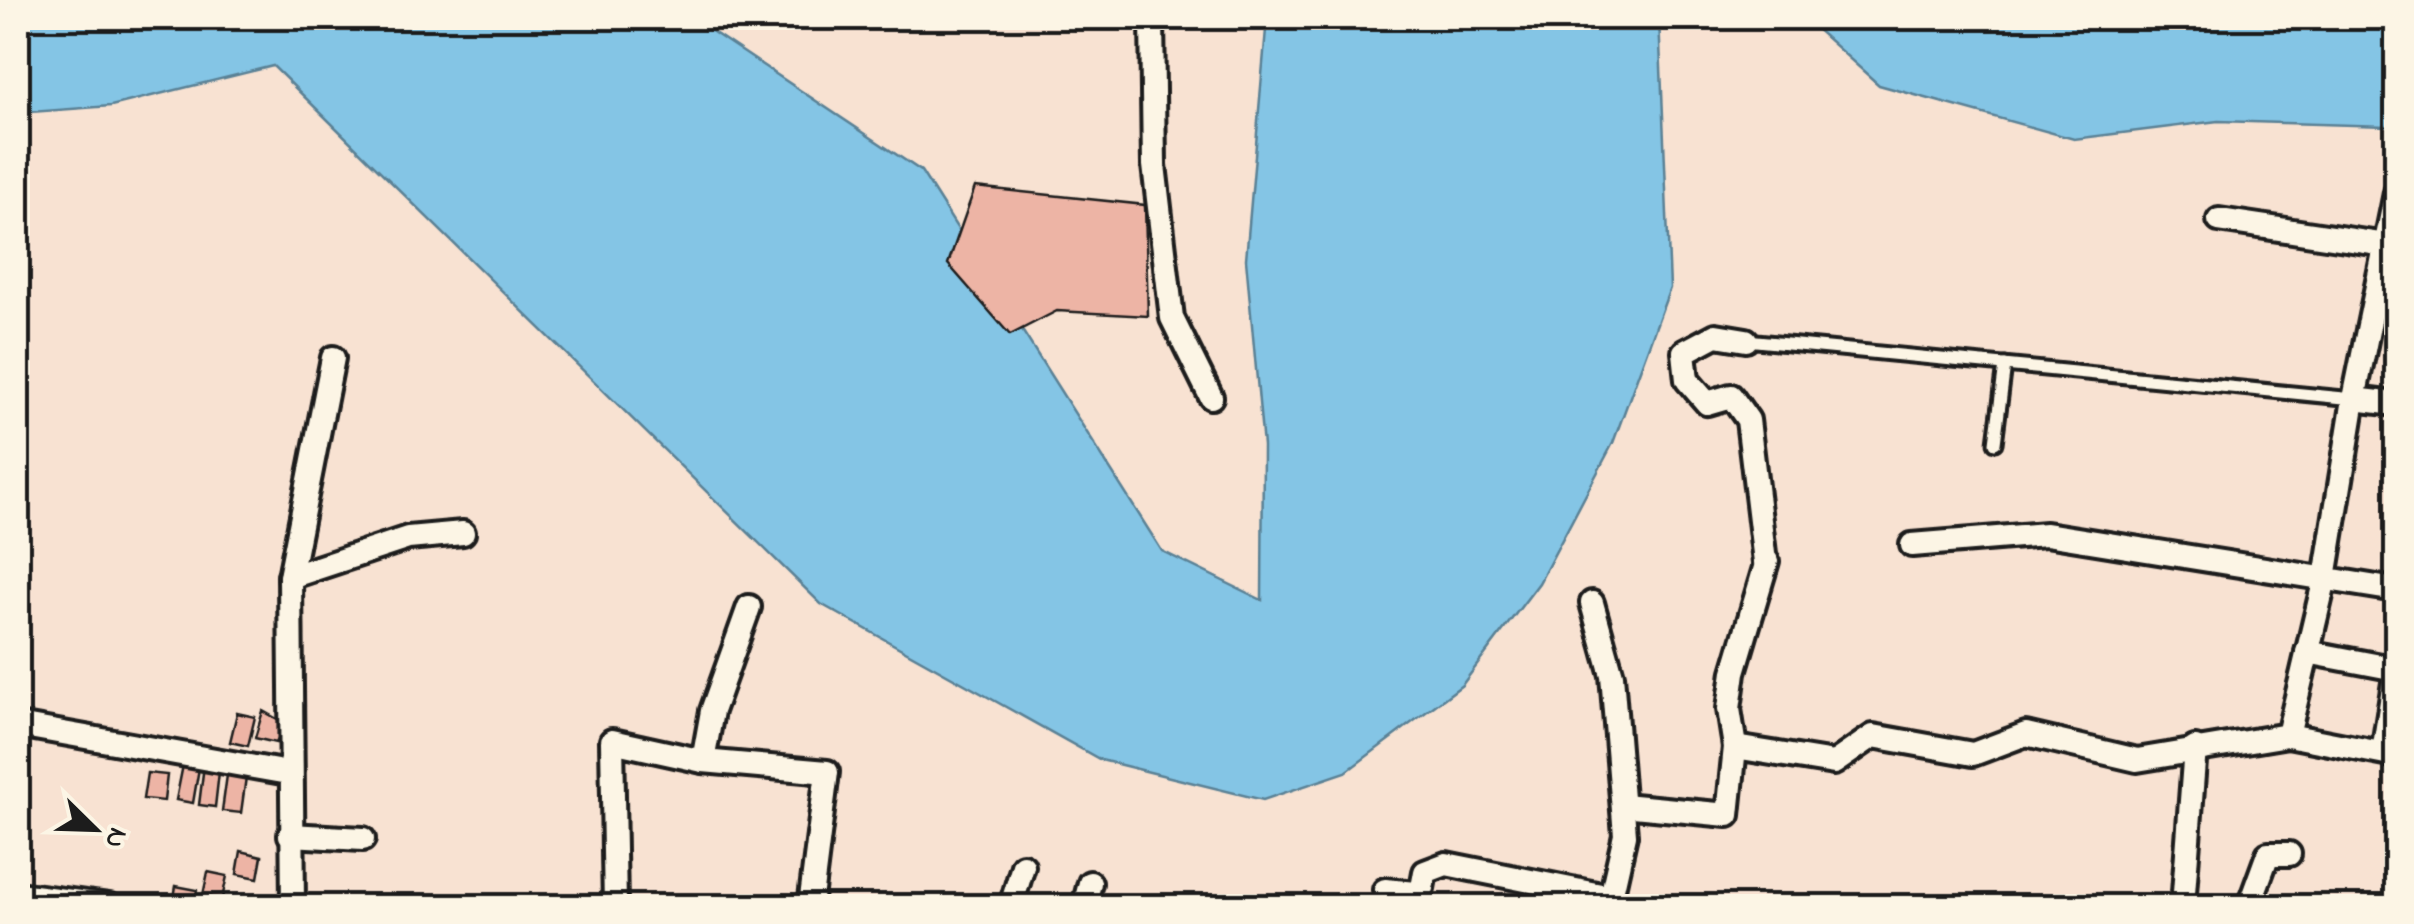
<svg xmlns="http://www.w3.org/2000/svg" width="2414" height="924" viewBox="0 0 2414 924" font-family="'Indie Flower',sans-serif">
<rect width="100%" height="100%" fill="#f8e2d2"/>
<filter id="ink" filterUnits="userSpaceOnUse"><feTurbulence type="fractalNoise" baseFrequency=".01" numOctaves="2"/><feDisplacementMap in="SourceGraphic" scale="20" xChannelSelector="R" yChannelSelector="G"/><feConvolveMatrix kernelMatrix="1 2 1 2 8 2 1 2 1" color-interpolation-filters="sRGB"/></filter>
<g filter="url(#ink)">
<g fill="#84c5e5" stroke="#5a8195" stroke-width="2.5">
<path d="M18,18h674l229,153 241,380 100,49 1,-154 -17,-187 21,-241h392l11,270 -57,155 -74,140 -77,102 -116,87 -83,28 -162,-40 -280,-156 -548,-538 -162,40 -93,7z"/>
<path d="M1804,18h592v74l-8,34 -170,-5 -144,18 -195,-54z"/>
</g>
<g fill="#edb4a5" stroke="#1c1c1c" stroke-width="2.5">
<path d="M975,187l170,18 3,111 -91,-5 -47,24 -62,-71z"/>
<path d="M263,711l23,13 -10,19 -21,-5z"/>
<path d="M237,713l18,4 -7,29 -18,-4z"/>
<path d="M183,765l16,3 -6,35 -17,-3z"/>
<path d="M204,765l15,7 -4,35 -16,-2z"/>
<path d="M147,773l20,2 -3,26 -21,-2z"/>
<path d="M227,775l19,2 -5,36 -19,-2z"/>
<path d="M241,851l21,5 -4,22 -21,-4z"/>
<path d="M208,872l19,4 -5,23 -19,-4z"/>
<path d="M176,886l21,4 -3,16 -21,-2z"/>
</g>
<g fill="none" stroke-linecap="round" stroke-linejoin="round">
<g stroke="#1c1c1c" stroke-width="19">
<g id="lane">
<path d="M1746,340l608,59"/>
<path d="M1995,443l10,-78"/>
</g>
</g>
<g stroke="#1c1c1c" stroke-width="30">
<g id="street">
<path d="M1152,18l2,147 18,153 39,79"/>
<path d="M2219,220l167,25"/>
<path d="M1746,340l-30,-5 -32,17 3,28 20,23 24,-7 17,24 17,142"/>
<path d="M2354,399l42,5"/>
<path d="M1912,545l134,-11 350,56"/>
<path d="M290,577l118,-39 55,-5"/>
<path d="M1592,603l20,72 13,160 -16,71"/>
<path d="M2307,652l89,17"/>
<path d="M18,725l270,48"/>
<path d="M2288,735l108,21"/>
<path d="M1735,747l-6,-38 5,-37 33,-111"/>
<path d="M2383,752l13,-82"/>
<path d="M703,761l9,-50 37,-104"/>
<path d="M1623,805l105,10 7,-68 99,16 39,-27 100,18 53,-20 111,26 151,-25 37,-157 29,-179 42,-206"/>
<path d="M290,835l73,4"/>
<path d="M1385,890l31,3 6,-5 3,-16 21,-8 165,33"/>
<path d="M18,894l92,12"/>
<path d="M293,906l-3,-329 43,-219"/>
<path d="M615,906l-3,-165 91,20 124,11 -17,134"/>
<path d="M1011,906l12,-40"/>
<path d="M1084,906l6,-23"/>
<path d="M2183,906l12,-158"/>
<path d="M2249,906l19,-52h21"/>
</g>
</g>
<use href="#lane" stroke="#fcf5e5" stroke-width="11"/>
<use href="#street" stroke="#fcf5e5" stroke-width="22"/>
</g>
</g>
<rect width="2414" height="924" fill="none" stroke="#fcf5e5" stroke-width="60"/>
<rect x="30" y="30" width="2354" height="864" fill="none" stroke="#1c1c1c" stroke-width="4" filter="url(#ink)"/>
<g transform="translate(95 829) rotate(113)" stroke="#fcf5e5" stroke-width="8" paint-order="stroke">
<path d="M0-8L18 38L0 25L-18 38Z" fill="#1c1c1c"/>
<text y="-15" font-size="28" font-weight="bold" text-anchor="middle" fill="#1c1c1c">N</text>
</g>
</svg>
